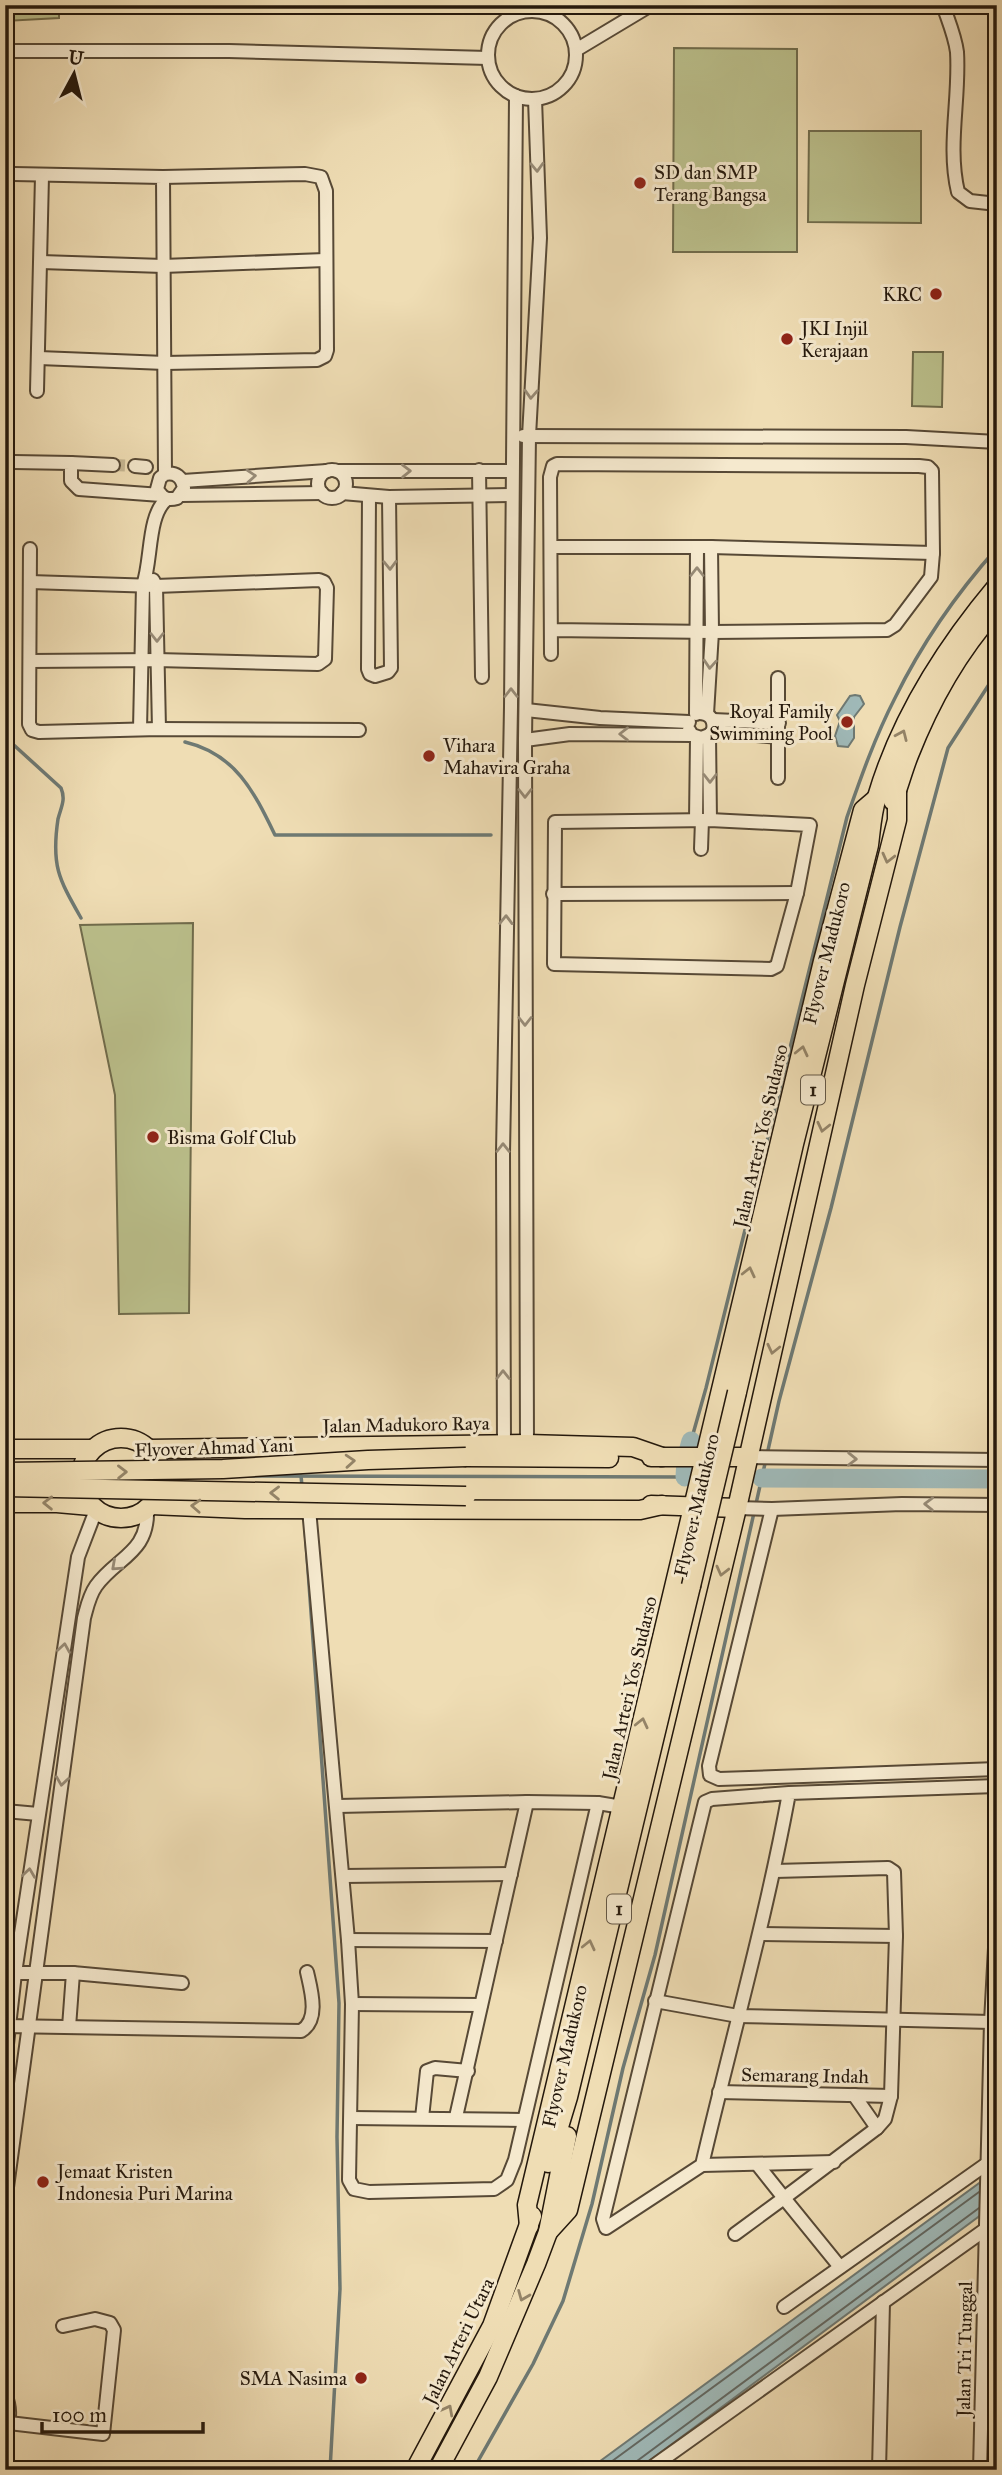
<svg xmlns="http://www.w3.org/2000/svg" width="1002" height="2475" viewBox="0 0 1002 2475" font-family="'IM FELL Great Primer',serif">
<rect width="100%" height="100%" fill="#efddb4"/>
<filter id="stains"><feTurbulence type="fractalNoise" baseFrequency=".00286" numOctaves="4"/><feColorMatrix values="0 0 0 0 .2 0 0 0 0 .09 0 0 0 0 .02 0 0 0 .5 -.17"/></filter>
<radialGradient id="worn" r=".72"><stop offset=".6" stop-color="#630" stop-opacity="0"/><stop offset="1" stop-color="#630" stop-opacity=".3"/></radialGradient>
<g fill="#bbc08c" stroke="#706c4c" stroke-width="2">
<path d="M5,5h54v13l-54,3z"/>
<path d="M674,48l123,1v203h-124z"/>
<path d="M809,131h112v92l-113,-1z"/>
<path d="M913,352h30l-1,55 -30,-1z"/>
<path d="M193,923l-4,390 -70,1 -4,-219 -35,-170z"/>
</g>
<g fill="#9fb9b8" stroke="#6e7973" stroke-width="2">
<path d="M855,695l5,1 4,8 -10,13v21l-6,9 -10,-1 -3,-10 5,-15 -3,-6 13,-19z"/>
<path d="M997,2170v33l-360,267h-49z"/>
</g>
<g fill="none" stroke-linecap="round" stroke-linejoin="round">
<g stroke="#626862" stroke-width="2">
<path d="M600,2470l379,-278"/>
<path d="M634,2470l3,-9 342,-253"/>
</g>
<g stroke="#6e7973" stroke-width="3.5">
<path d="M5,737l56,51c5,12 0,19 -3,31 -7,47 1,60 23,99"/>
<path d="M185,742c51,12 69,50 90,93h216"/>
<path d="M691,1441l15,-53 141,-571c14,-40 28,-80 48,-119 26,-53 62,-105 102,-150"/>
<path d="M243,1476l442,1"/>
<path d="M301,1476l1,10"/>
<path d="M305,1528l34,475 -2,134 3,152 -10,181"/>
<path d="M473,2470l60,-106 30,-63 29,-97 31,-136 32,-113 124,-554 52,-193 69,-281 48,-179 49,-76"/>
</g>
<g stroke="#9fb9b8" stroke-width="19">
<path d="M685,1477l1,-18 5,-18"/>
<path d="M762,1478l235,1"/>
</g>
<path stroke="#c6b692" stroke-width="12" stroke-dasharray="12 6" stroke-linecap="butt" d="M113,465l22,1"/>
<g stroke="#574936" stroke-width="16">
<g id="minor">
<path d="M670,5h11"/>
<path d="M943,5c5,15 12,31 14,47 3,47 -10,94 1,140l12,9 27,3"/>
<circle cx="532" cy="55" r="44"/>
<path d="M576,50l75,-45"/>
<path d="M5,51h224l259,7"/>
<path d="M14,174l149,3 2,297 -5,4 -3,11c5,9 10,12 20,9l7,-10c-2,-11 -8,-16 -19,-14"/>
<path d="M41,262l122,4 162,-6"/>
<path d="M39,358l126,5 152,-3 8,-4 2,-6 -1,-159 -5,-14 -16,-3 -142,3"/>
<path d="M37,391l5,-215"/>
<path d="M523,436l383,1 91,5"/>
<path d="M14,462l57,1v18l8,8 82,6"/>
<path d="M71,463l42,2"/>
<path d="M135,466l11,1"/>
<path d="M479,470l3,207"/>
<circle cx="332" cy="484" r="14"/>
<path d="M337,471h175"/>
<path d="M183,481l144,-10"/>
<path d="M342,493l47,4 123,-2"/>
<path d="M181,495l141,-2"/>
<path d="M369,496l-1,173 2,5 5,2 13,-4 3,-4 -2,-171"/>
<path d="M551,547h160l222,6"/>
<path d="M30,549l-1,175 3,6 7,2 120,-3 200,1"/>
<path d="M153,580l3,6 3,143"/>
<path d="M551,654l-1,-177 3,-11 4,-2 362,2 9,1 4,4 1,82 -2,24 -36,48 -8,5 -175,2 -161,-2"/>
<path d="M30,661l127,-1 161,4 7,-5 2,-71 -3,-6 -5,-2 -163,6 -126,-4"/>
<path d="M778,678v100"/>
<path d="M526,710l74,8 89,4"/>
<path d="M699,713c11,0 16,7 14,18"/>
<path d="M696,714l1,-167"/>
<path d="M707,714l5,-82 -1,-85"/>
<path d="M713,720l66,3"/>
<path d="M140,729l3,-144c9,-24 4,-70 24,-86"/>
<path d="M689,730l3,5 9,3 8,-3 4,-4 65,6"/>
<path d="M709,735l1,85"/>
<path d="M525,740l45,-6 122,1"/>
<path d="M696,820l1,-82"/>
<path d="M710,820l100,5 -13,68 -20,73 -6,3 -217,-5 1,-142z"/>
<path d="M701,849l1,-29"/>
<path d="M553,894l244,-1"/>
<path d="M504,1444l-1,-291 8,-446 5,-611"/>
<path d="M527,1444l-2,-704 4,-304 11,-198 -5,-139"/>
<path d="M749,1457l248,3"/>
<path d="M737,1508l35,1 130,-5 95,1"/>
<path d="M309,1509l39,431 4,64 -3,176 5,9 15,3 125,-3 13,-9 8,-20 83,-357"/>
<path d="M772,1509l-63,257 1,9 9,4 278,-10"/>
<path d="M789,1793c-23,126 -58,248 -87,372l-96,63 -3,-9 102,-417 7,-3 77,-6 208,-7"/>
<path d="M338,1806l189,-4 71,1 24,4"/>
<path d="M5,1811l33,3"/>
<path d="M344,1876l167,-2"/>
<path d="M761,1934l135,2"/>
<path d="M348,1940l148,1"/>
<path d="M5,1973h68l109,10"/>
<path d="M655,2001l83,15 253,6"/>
<path d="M352,2004l129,1"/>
<path d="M5,2026l296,5c19,-11 10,-41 6,-59"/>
<path d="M69,2027l4,-54"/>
<path d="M5,2062l10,-89 63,-416 18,-47"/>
<path d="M719,2092l172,4"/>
<path d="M854,2095l23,33"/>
<path d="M456,2117l71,-315"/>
<path d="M351,2118l172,2"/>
<path d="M422,2118l5,-47 8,-3 33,3"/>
<path d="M757,2164l27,34 93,-70 8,-9 6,-23 5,-160 -2,-64 -6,-4 -113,3"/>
<path d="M702,2165l132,-3"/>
<path d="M5,2202l79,-584c3,-11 5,-22 12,-32 21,-29 53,-33 51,-77"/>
<path d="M735,2234l49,-36 56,69"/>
<path d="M784,2307l204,-144"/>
<path d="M5,2393c5,14 6,25 0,38"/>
<path d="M9,2423l94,11 11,-104 -4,-7 -15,-4 -32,7"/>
<path d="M648,2470l338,-241"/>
<path d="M879,2470l4,-168"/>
<path d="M980,2470l11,-448 6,-111"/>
</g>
</g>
<g stroke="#24180c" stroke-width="21">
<g id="highway">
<path d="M893,801c6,-15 10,-31 16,-46 20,-51 50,-105 88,-147"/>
<path d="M737,1392l57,-248 75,-299c2,-16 3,-33 8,-48 23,-78 68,-149 120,-211"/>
<circle cx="121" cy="1478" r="40"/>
<path d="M5,1449h87"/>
<path d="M149,1449l378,-5 106,3 29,10"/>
<path d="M466,1457l143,1"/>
<path d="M651,1457h98"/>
<path d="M5,1503h52l34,3"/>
<path d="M151,1505l94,4 395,1 22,-5"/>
<path d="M651,1505l86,3"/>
<path d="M548,2163l20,-66 123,-511"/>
<path d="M529,2226l-2,-21 296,-1244 40,-151 14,-12"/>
<path d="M548,2232l20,-22 169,-702 118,-523 42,-165v-29"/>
<path d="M415,2470l77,-144 40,-110"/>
<path d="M438,2470l50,-93 48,-113 12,-32 19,-96"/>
</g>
</g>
<use href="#minor" stroke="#f5e9ce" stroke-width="12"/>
<use href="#highway" stroke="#efddb4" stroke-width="18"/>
<g stroke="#24180c" stroke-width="21" stroke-linecap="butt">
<g id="highway-bridge">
<path d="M5,1472l218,-3 145,-9 98,-3"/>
<path d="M5,1487l461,9"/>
<path d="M691,1586l46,-194"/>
</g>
</g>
<use href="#highway-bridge" stroke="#efddb4" stroke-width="18"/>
</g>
<defs><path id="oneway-chevron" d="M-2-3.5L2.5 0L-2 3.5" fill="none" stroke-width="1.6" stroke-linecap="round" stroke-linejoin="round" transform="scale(1.75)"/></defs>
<g stroke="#978b77">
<use href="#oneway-chevron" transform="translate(537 167) rotate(88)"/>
<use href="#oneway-chevron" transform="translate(531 394) rotate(93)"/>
<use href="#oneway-chevron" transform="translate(406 471) rotate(-1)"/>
<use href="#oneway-chevron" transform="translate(251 476) rotate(-4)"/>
<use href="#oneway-chevron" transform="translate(390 565) rotate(89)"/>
<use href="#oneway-chevron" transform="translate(697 572) rotate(-90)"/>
<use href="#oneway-chevron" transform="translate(157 637) rotate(90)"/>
<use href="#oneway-chevron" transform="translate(710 664) rotate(94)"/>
<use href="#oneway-chevron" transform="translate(511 693) rotate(-90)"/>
<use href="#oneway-chevron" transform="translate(624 734) rotate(-180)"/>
<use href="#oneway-chevron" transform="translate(710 778) rotate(90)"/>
<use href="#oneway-chevron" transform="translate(525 793) rotate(90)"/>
<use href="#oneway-chevron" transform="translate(506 920) rotate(-89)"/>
<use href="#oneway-chevron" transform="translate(525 1021) rotate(90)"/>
<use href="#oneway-chevron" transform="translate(503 1148) rotate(-90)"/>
<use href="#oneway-chevron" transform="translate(503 1375) rotate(-90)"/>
<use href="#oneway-chevron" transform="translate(852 1459) rotate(1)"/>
<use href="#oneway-chevron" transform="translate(929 1504) rotate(-179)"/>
<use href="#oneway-chevron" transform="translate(116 1566) rotate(138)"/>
<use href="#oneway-chevron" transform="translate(64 1648) rotate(-81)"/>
<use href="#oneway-chevron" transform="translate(62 1781) rotate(98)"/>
<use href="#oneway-chevron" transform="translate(29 1873) rotate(-82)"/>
</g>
<g stroke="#948468">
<use href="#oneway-chevron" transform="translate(902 735) rotate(-66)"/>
<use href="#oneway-chevron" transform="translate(888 858) rotate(104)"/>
<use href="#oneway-chevron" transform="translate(802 1051) rotate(-77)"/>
<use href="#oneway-chevron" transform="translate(823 1127) rotate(103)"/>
<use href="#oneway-chevron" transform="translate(749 1272) rotate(-77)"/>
<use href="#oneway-chevron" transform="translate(773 1349) rotate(103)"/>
<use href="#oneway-chevron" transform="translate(350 1461) rotate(-4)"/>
<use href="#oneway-chevron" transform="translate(122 1472) rotate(-1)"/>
<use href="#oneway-chevron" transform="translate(275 1493) rotate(-179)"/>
<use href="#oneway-chevron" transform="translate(48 1503) rotate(-179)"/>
<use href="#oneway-chevron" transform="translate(196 1506) rotate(-177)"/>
<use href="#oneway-chevron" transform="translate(722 1571) rotate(104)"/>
<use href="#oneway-chevron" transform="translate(642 1723) rotate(-77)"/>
<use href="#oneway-chevron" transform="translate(589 1945) rotate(-77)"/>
<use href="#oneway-chevron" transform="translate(523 2296) rotate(112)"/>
<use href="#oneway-chevron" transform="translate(448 2410) rotate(-62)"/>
</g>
<g fill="#8f2418" stroke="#f5e9ce" stroke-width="2.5">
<circle cx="640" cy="183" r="7"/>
<circle cx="936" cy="294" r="7"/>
<circle cx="787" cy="339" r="7"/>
<circle cx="847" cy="722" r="7"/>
<circle cx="429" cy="756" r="7"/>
<circle cx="153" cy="1137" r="7"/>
<circle cx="43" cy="2182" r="7"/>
<circle cx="361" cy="2378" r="7"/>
</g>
<g text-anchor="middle" stroke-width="6" stroke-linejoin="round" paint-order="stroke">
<g fill="#f5e9ce" stroke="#635746" stroke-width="2">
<rect x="801" y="1075.5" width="24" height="29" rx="5"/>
<rect x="607" y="1894.5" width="24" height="29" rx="5"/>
</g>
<g font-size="18" font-weight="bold" fill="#24180c">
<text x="813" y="1096">1</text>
<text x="619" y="1915">1</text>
</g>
<g font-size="19" fill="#24180c" stroke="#f5e9ce" text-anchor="start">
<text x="654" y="179">SD dan SMP<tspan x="654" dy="22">Terang Bangsa</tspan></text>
<text x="922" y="301" text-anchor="end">KRC</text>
<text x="801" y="335">JKI Injil<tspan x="801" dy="22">Kerajaan</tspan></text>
<text x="833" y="718" text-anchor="end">Royal Family<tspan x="833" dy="22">Swimming Pool</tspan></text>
<text x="443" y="752">Vihara<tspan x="443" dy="22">Mahavira Graha</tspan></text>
<text x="167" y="1144">Bisma Golf Club</text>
<text x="57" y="2178">Jemaat Kristen<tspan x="57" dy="22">Indonesia Puri Marina</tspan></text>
<text x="347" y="2385" text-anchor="end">SMA Nasima</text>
</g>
<g font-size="19" fill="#24180c" stroke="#f5e9ce">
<text transform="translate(826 953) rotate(-76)" y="7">Flyover Madukoro</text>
<text transform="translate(760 1136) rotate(-77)" y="7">Jalan Arteri Yos Sudarso</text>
<text transform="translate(406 1424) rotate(-1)" y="7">Jalan Madukoro Raya</text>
<text transform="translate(214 1447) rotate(-2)" y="7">Flyover Ahmad Yani</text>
<text transform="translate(696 1505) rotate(-77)" y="7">Flyover Madukoro</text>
<text transform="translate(629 1688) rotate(-77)" y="7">Jalan Arteri Yos Sudarso</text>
<text transform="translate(564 2056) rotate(-77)" y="7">Flyover Madukoro</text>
<text transform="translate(805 2075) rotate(1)" y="7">Semarang Indah</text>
<text transform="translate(458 2341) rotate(-64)" y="7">Jalan Arteri Utara</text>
<text transform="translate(964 2349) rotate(-89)" y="7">Jalan Tri Tunggal</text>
</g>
</g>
<rect width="1002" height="2475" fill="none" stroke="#efddb4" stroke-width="28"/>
<rect x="7" y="7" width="988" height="2461" fill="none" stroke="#24180c" stroke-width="3.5"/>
<rect x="14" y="14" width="974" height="2447" fill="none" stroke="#24180c" stroke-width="2"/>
<g transform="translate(74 74) rotate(7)" stroke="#f5e9ce" stroke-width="5" paint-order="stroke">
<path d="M0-5L12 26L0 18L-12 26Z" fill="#24180c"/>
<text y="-10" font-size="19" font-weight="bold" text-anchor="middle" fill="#24180c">U</text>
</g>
<path d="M42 2422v10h161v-10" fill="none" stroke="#24180c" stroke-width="3.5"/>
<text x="52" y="2422" font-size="21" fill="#24180c" stroke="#f5e9ce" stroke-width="5" paint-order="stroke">100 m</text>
<rect width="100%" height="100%" filter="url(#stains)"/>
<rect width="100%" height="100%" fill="url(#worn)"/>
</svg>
